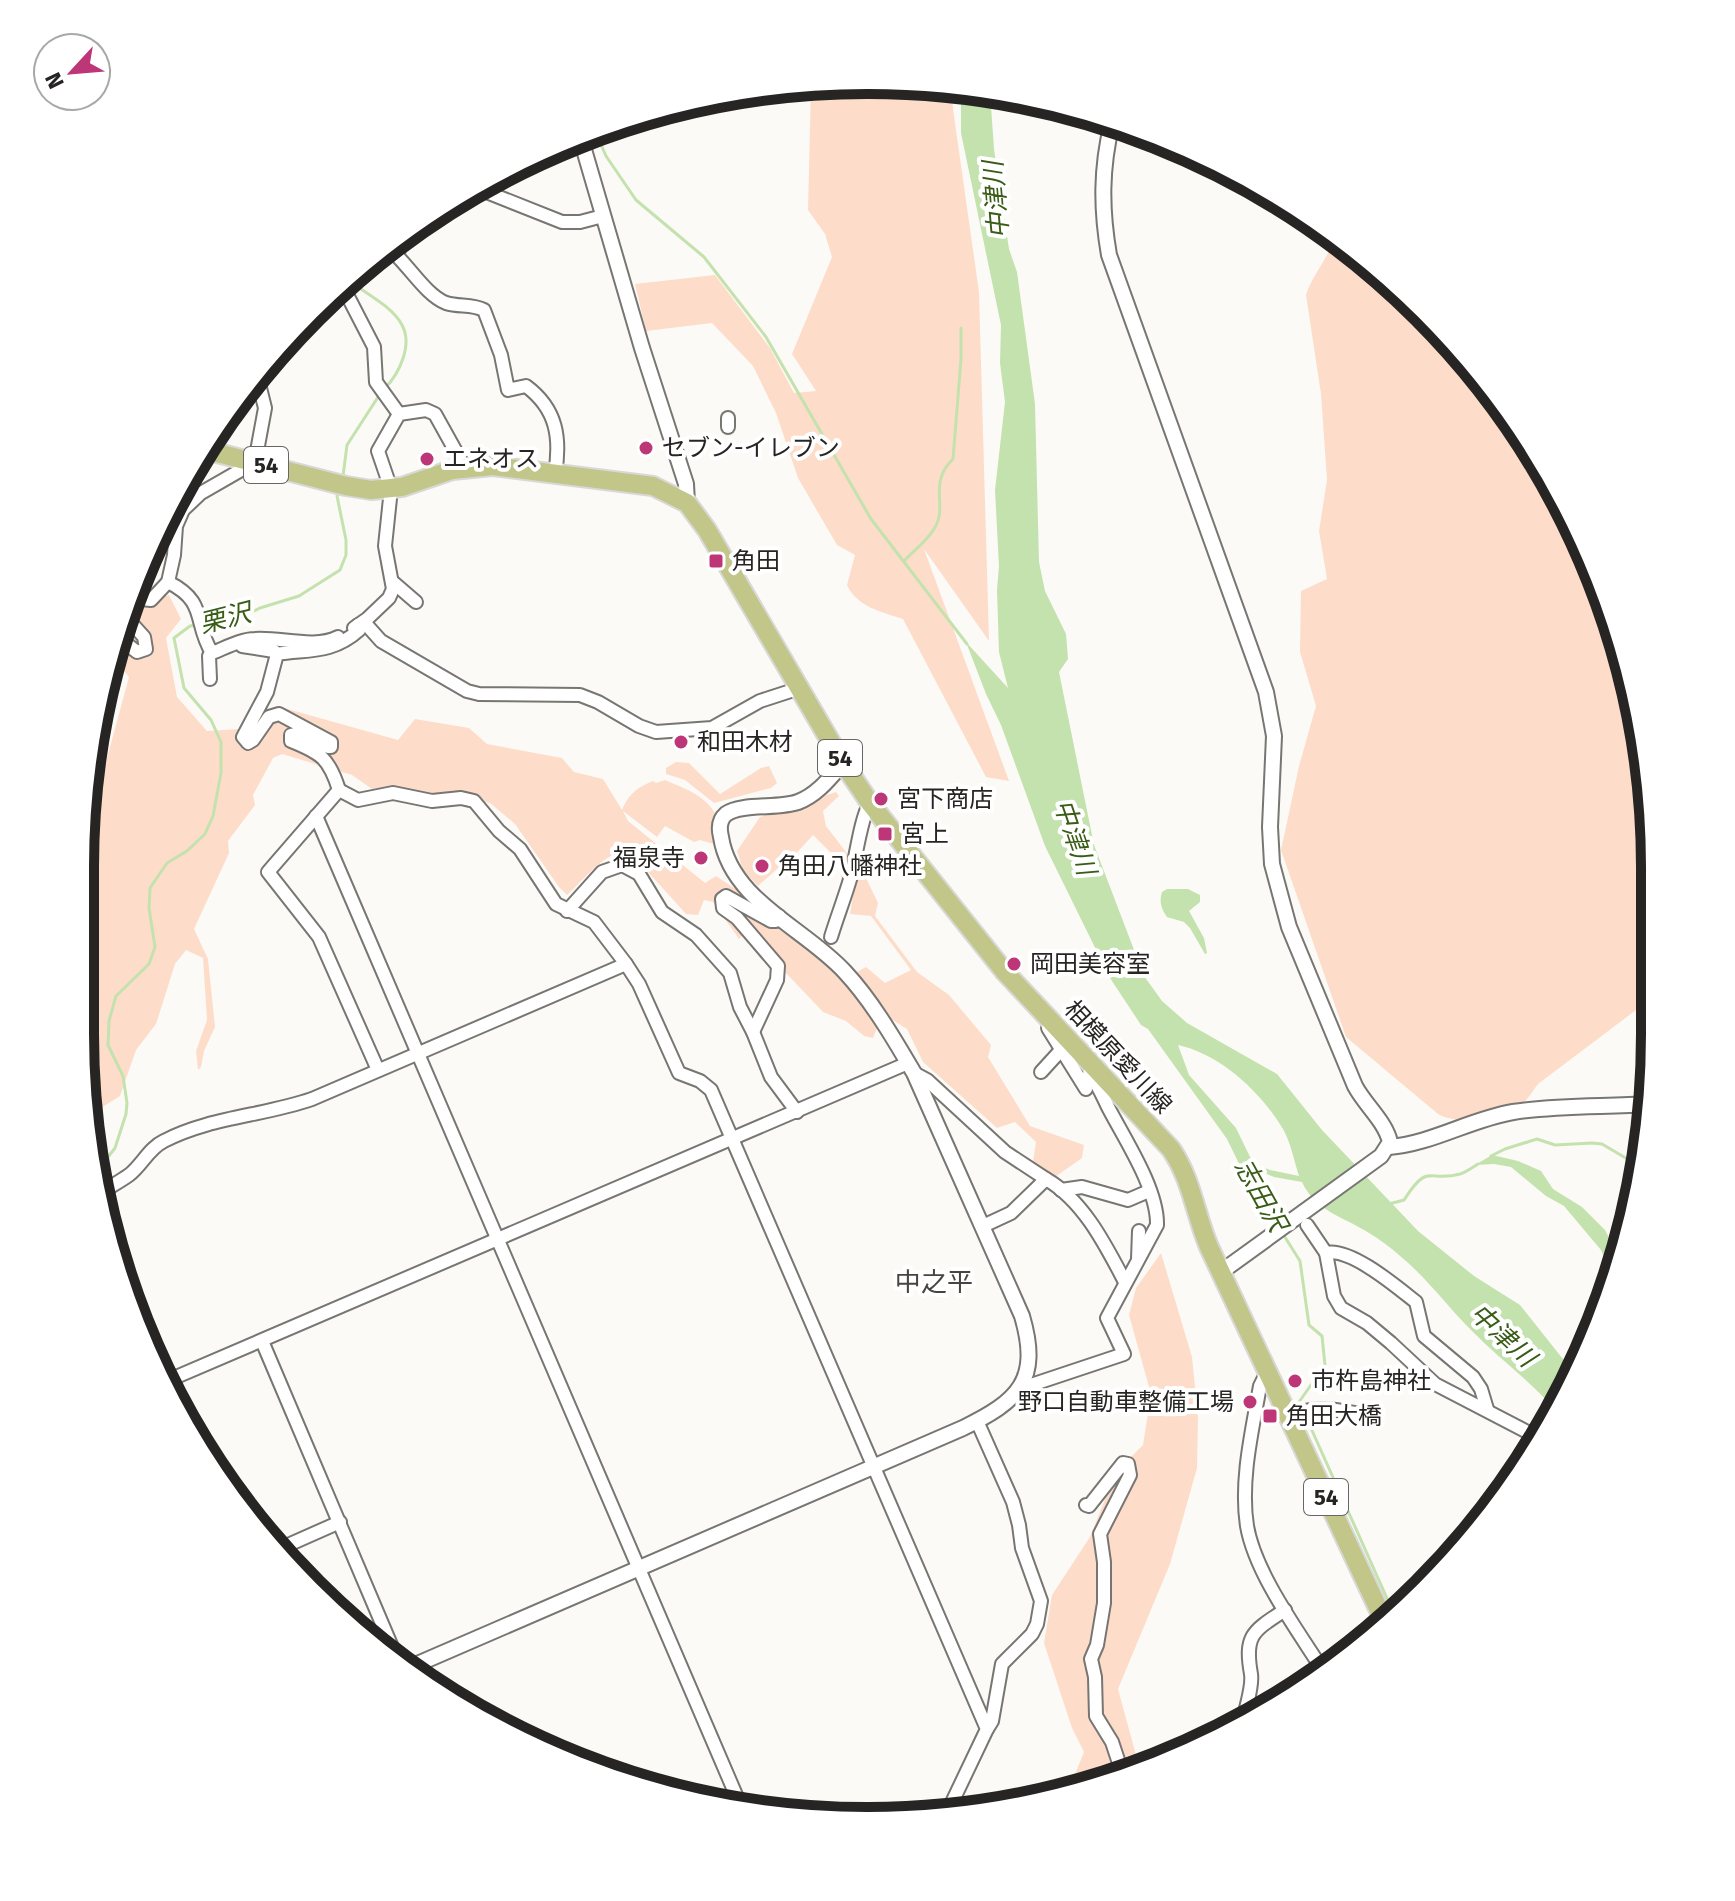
<svg xmlns="http://www.w3.org/2000/svg" width="1735" height="1901" viewBox="0 0 1735 1901" font-family="'Fira Sans','Noto Sans JP',sans-serif">
<rect width="100%" height="100%" fill="#fcfaf6"/>
<g fill="#fdddc9">
<path d="M867,80l85,8 1,21 26,183 10,349 -65,-92 85,232 -23,-4 -83,-158c-21,-7 -46,-12 -56,-34l8,-30 -18,-10 -39,-67 -22,-65 -23,-47 -41,-43 -66,8 -11,-47 80,-9 55,73 24,45 22,-2 -24,-37 40,-97 -7,-23 -17,-24 3,-124z"/>
<path d="M1334,236l90,74 98,120 73,136 45,147 15,154 -3,131 -114,86c-7,10 -15,22 -26,28 -17,8 -58,12 -74,2l-92,-77 -65,-187 18,-84 17,-60 -16,-54 1,-61 26,-12 -8,-48 8,-51 -6,-86 -15,-99c7,-22 23,-36 28,-59z"/>
<path d="M162,525l-10,59 -19,4 7,-22z"/>
<path d="M169,595l12,24 -15,19 11,59 30,34 51,-3 26,-20 114,32 17,-21 54,9 18,16 75,14 12,14 29,7 19,31c7,-16 14,-22 31,-29l3,2 9,-3c18,8 41,15 51,35l-4,13 2,16 -14,-4 -6,2 -29,-16 -8,11 -34,-26 5,10 77,62 11,-7c45,30 91,63 128,103l22,-12 19,16 26,-13 -40,-54 -21,-2 5,-29 -13,-5 -5,-21 -24,-24 -22,24 -13,9 -20,18 -15,-16 -6,-19 23,-34 76,-25 3,4 -16,15 3,15 40,52 12,25 -3,13 42,56 32,23 42,50 -3,12 42,69 54,19 -2,13 -27,19 -22,-15 3,-20 -21,-20 -18,6 -74,-66 -16,-33 -16,-10 -15,11 -3,8 -9,-2 -18,-15 -23,-9 -77,-81 -7,8 -26,-37 -9,-2 -6,15 -12,-1 -56,-62c-23,-4 -46,28 -63,43l-8,-8 -44,-63 -25,-21 -102,-16 -16,2 -20,-14 -70,-21 -9,4 -20,37 2,10 -27,36 1,12 -35,76 14,30 7,68 -11,24 -3,16 -3,3 -2,-19 11,-31 -4,-62 -17,-8 -11,14 -19,60 -20,26 -16,46 -24,15 -7,13 -9,-91 10,-212 39,-144 -17,-20 17,-55 25,-2z"/>
<path d="M676,762l13,1 31,31 41,-26 8,-2 8,17 -6,5 -57,15 -29,-23 -19,-6v-6z"/>
<path d="M1161,1253l31,104 6,61 -1,50 -27,96 -52,125 22,81 -72,22 16,-40 -12,-24 -28,-85 8,-48 38,-58 26,-65 27,-27 8,-51 -22,-79 7,-27z"/>
</g>
<g fill="#c3e2ae" fill-rule="evenodd">
<path d="M961,89l29,3 4,57 15,100 8,23 18,132 4,158 6,29 21,43 2,25 -9,13 35,173 50,131 18,25 25,22 90,51 45,56 96,101 56,45 46,29 54,68 -17,39c-26,-31 -58,-53 -85,-81 -25,-25 -46,-54 -73,-76 -9,-8 -20,-16 -30,-22 -25,-16 -54,-22 -67,-51l-28,-5 -26,-11 22,49 -26,-41 -17,-35 -79,-110 -7,-4 -31,-47 -65,-132 -44,-121 -15,-31 -20,-52 42,46 -9,-36 -2,-62 2,-24 -4,-76 10,-88 -5,-39 1,-38 -40,-192zM1178,1045c42,9 83,47 105,84 8,14 11,32 16,47l-29,-6 -17,-7 -17,-35 -47,-53z"/>
<path d="M1167,889h21l12,6v7l-11,9 15,27 3,15 -2,1 -15,-26 -6,-6 -17,-5c-6,-9 -8,-15 -5,-25z"/>
<path d="M1492,1155l26,6 23,10 12,18 29,18 23,23 15,29 -5,22 -14,-31 -37,-44 -18,-10 -35,-29 -17,-3 -19,1z"/>
</g>
<g fill="none" stroke-linecap="round" stroke-linejoin="round">
<g stroke="#c3e2ae" stroke-width="3">
<path d="M595,131l11,25 30,44 68,57 62,80 105,182 96,125"/>
<path d="M348,280c17,13 44,26 54,45 11,20 -3,49 -17,63"/>
<path d="M343,476l4,-31 33,-51"/>
<path d="M904,561c9,-10 23,-20 30,-32 15,-23 -7,-45 19,-70l8,-100v-31"/>
<path d="M205,624l33,-5 22,-11 39,-12 41,-26 6,-15v-15l-9,-44 2,-5"/>
<path d="M1491,1156l14,-7 32,-10 18,6 37,-2 10,1 39,23"/>
<path d="M93,1165l15,-8 7,-9 11,-34 1,-11 -4,-27 -15,-31 1,-24 7,-25 33,-32 6,-17 -6,-39 1,-20 17,-25 20,-12 18,-17 8,-18 8,-43v-31l-10,-22 -27,-32 -10,-50 16,-12 7,-1"/>
<path d="M1261,1200l15,24"/>
<path d="M1389,1204l15,-4c25,-39 24,-17 56,-26 6,-2 13,-7 18,-10"/>
<path d="M1283,1234l17,27 9,64 13,11 3,29 -26,37"/>
<path d="M1306,1417l88,197"/>
</g>
<g stroke="#787672" stroke-width="16">
<g id="minor">
<path d="M473,190l11,1 78,31h18l23,-6"/>
<path d="M399,239l-1,18c14,14 30,39 48,46 13,4 26,1 38,7l17,45 7,35 18,-4c31,23 35,52 29,88"/>
<path d="M342,285l32,62 2,35 23,32"/>
<path d="M728,418v9"/>
<path d="M394,583l22,19"/>
<path d="M130,598l21,2 17,-18"/>
<path d="M364,622l17,19 86,50 12,3 101,1 18,7 41,24 17,6 56,-4 48,-27 40,-13"/>
<path d="M358,625l1,5c-27,24 -50,19 -82,24l-10,38 -24,45 5,6 5,-3 16,-23 10,-3 52,28v5h-3l-32,-13 -5,1v6c30,12 38,17 48,49l-71,82 51,65 59,133"/>
<path d="M354,628l13,-9 22,-21 4,-9 -8,-43 6,-57 -13,-38 21,-37 27,-4 9,4 30,54"/>
<path d="M118,637l19,15 9,-3 -2,-12 -19,-21"/>
<path d="M242,646l32,5 3,3"/>
<path d="M212,653c-19,-31 -4,-51 -44,-71l6,-27 2,-29 7,-16 18,-17 54,-31 10,-54 -8,-32"/>
<path d="M210,679l-1,-23 3,-3c13,-5 29,-14 43,-14 26,-2 59,10 83,-2"/>
<path d="M339,790l19,10 35,-7 39,8 29,-3 13,3 25,30 21,18 36,55 38,18 32,42"/>
<path d="M316,816l426,993"/>
<path d="M567,911l35,-39 20,-7 17,9 23,38 34,23 34,38 10,34 13,25 18,45 26,35"/>
<path d="M831,937c6,-20 14,-40 20,-61 5,-19 10,-59 19,-73"/>
<path d="M1048,1028l38,61"/>
<path d="M753,1032l24,-52 1,-14 -41,-48 -14,-10 -1,-9 4,-3 45,25h5l3,-5"/>
<path d="M1041,1072l21,-23"/>
<path d="M914,1073l13,7 78,72 41,27"/>
<path d="M1061,1190l21,-3 46,13 21,-9"/>
<path d="M98,1195c10,-7 21,-13 31,-20 13,-10 20,-27 35,-34 46,-24 99,-25 148,-42l314,-135 13,20 40,89 21,8 11,9 276,639 -40,84"/>
<path d="M103,1211l4,11"/>
<path d="M1307,1225l19,28 8,43 7,12 26,15 24,20 44,41 106,55"/>
<path d="M983,1226l28,-13 35,-34c38,22 60,67 79,103"/>
<path d="M1326,1253c24,-6 71,34 90,49l8,34 49,41 8,12 6,20"/>
<path d="M1138,1259l1,-28"/>
<path d="M262,1341l138,325"/>
<path d="M1267,1372l-7,14c-8,45 -20,95 -13,140 8,47 51,105 77,146"/>
<path d="M162,1383l746,-320"/>
<path d="M1019,1389l105,-35 -17,-36 50,-93c1,-36 -33,-87 -49,-118 -6,-12 -10,-23 -19,-33"/>
<path d="M1288,1417c26,-12 44,-8 73,-3"/>
<path d="M977,1421l36,81 6,23 3,23 19,53 -4,23 -5,10 -30,30 -10,57 -5,8"/>
<path d="M1086,1505l3,1 34,-43 5,1 2,11 -30,59 4,28v41l-7,42 -6,14 4,18 1,39 16,26 11,33"/>
<path d="M279,1549l61,-27"/>
<path d="M1244,1718c2,-13 9,-31 7,-44 -7,-39 2,-43 34,-64"/>
</g>
</g>
<g stroke="#787672" stroke-width="18">
<g id="tertiary">
<path d="M1112,123c-11,45 -11,86 -3,132l157,437 8,44 -4,91 2,37 17,63 66,159c10,19 30,35 35,56l-9,14 -160,116"/>
<path d="M580,136l62,212 44,136 1,19"/>
<path d="M1389,1147c42,-3 82,-28 124,-35 44,-7 92,-5 136,-8"/>
<path d="M406,1669l557,-241c55,-27 78,-47 59,-112l-108,-243c-20,-34 -42,-72 -69,-101 -40,-44 -114,-71 -124,-135 -2,-8 -2,-17 5,-23 15,-11 53,-5 72,-12 19,-7 32,-24 45,-39"/>
</g>
</g>
<g stroke="#d8d8d7" stroke-width="22">
<path id="primary" d="M202,449l144,37 25,4 31,-3 50,-17 41,-4 160,20 34,17 20,27 136,233 27,40 134,168 167,178c21,31 24,65 38,98l176,376"/>
</g>
<use href="#minor" stroke="#fff" stroke-width="12"/>
<use href="#tertiary" stroke="#fff" stroke-width="14"/>
<use href="#primary" stroke="#c2c688" stroke-width="18"/>
</g>
<g fill="#bd3678" stroke="#fff" stroke-width="3">
<circle cx="646" cy="448" r="8"/>
<circle cx="427" cy="459" r="8"/>
<rect x="708" y="553" width="16" height="16" rx="4"/>
<circle cx="681" cy="742" r="8"/>
<circle cx="881" cy="799" r="8"/>
<rect x="877" y="826" width="16" height="16" rx="4"/>
<circle cx="701" cy="858" r="8"/>
<circle cx="762" cy="866" r="8"/>
<circle cx="1014" cy="964" r="8"/>
<circle cx="1295" cy="1381" r="8"/>
<circle cx="1250" cy="1402" r="8"/>
<rect x="1262" y="1408" width="16" height="16" rx="4"/>
</g>
<g text-anchor="middle" stroke-width="8" stroke-linejoin="round" paint-order="stroke">
<g fill="#fff" stroke="#676665" stroke-width="2">
<rect x="244" y="447" width="44" height="36" rx="6"/>
<rect x="818" y="740" width="44" height="36" rx="6"/>
<rect x="1304" y="1479" width="44" height="36" rx="6"/>
</g>
<g font-size="22" font-weight="bold" fill="#262523">
<text x="266" y="473">54</text>
<text x="840" y="766">54</text>
<text x="1326" y="1505">54</text>
</g>
<g font-size="24" fill="#262523" stroke="#fff" text-anchor="start">
<text x="662" y="456">セブン-イレブン</text>
<text x="443" y="467">エネオス</text>
<text x="732" y="569">角田</text>
<text x="697" y="750">和田木材</text>
<text x="897" y="807">宮下商店</text>
<text x="901" y="842">宮上</text>
<text x="685" y="866" text-anchor="end">福泉寺</text>
<text x="778" y="874">角田八幡神社</text>
<text x="1030" y="972">岡田美容室</text>
<text x="1311" y="1389">市杵島神社</text>
<text x="1234" y="1410" text-anchor="end">野口自動車整備工場</text>
<text x="1286" y="1424">角田大橋</text>
</g>
<g font-size="24" fill="#262523" stroke="#fff">
<text transform="translate(1118 1057) rotate(47)" y="8">相模原愛川線</text>
</g>
<g font-size="26" font-style="italic" fill="#395c16" stroke="#fff">
<text transform="translate(996 200) rotate(-95)" y="9">中津川</text>
<text transform="translate(225 618) rotate(-14)" y="9">栗沢</text>
<text transform="translate(1075 837) rotate(71)" y="9">中津川</text>
<text transform="translate(1261 1195) rotate(61)" y="9">志田沢</text>
<text transform="translate(1503 1335) rotate(43)" y="9">中津川</text>
</g>
<g font-size="26" fill="#464541" stroke="#fff">
<text x="934" y="1291">中之平</text>
</g>
</g>
<path d="M0 0H1735V1901H0ZM867 94H868A773 773 0 0 1 1641 867V1034A773 773 0 0 1 868 1807H867A773 773 0 0 1 94 1034V867A773 773 0 0 1 867 94Z" fill="#fff" fill-rule="evenodd"/>
<path fill="none" stroke="#262523" stroke-width="10" d="M867 94H868A773 773 0 0 1 1641 867V1034A773 773 0 0 1 868 1807H867A773 773 0 0 1 94 1034V867A773 773 0 0 1 867 94Z"/>
<g transform="translate(72 72) rotate(244)"><circle r="38" fill="#ffffff" stroke="#a8a8a7" stroke-width="2"/>
<path d="M0-6L14 30L0 20L-14 30Z" fill="#bd3678"/>
<text y="-12" font-size="22" font-weight="bold" text-anchor="middle" fill="#262523">N</text>
</g>
</svg>
